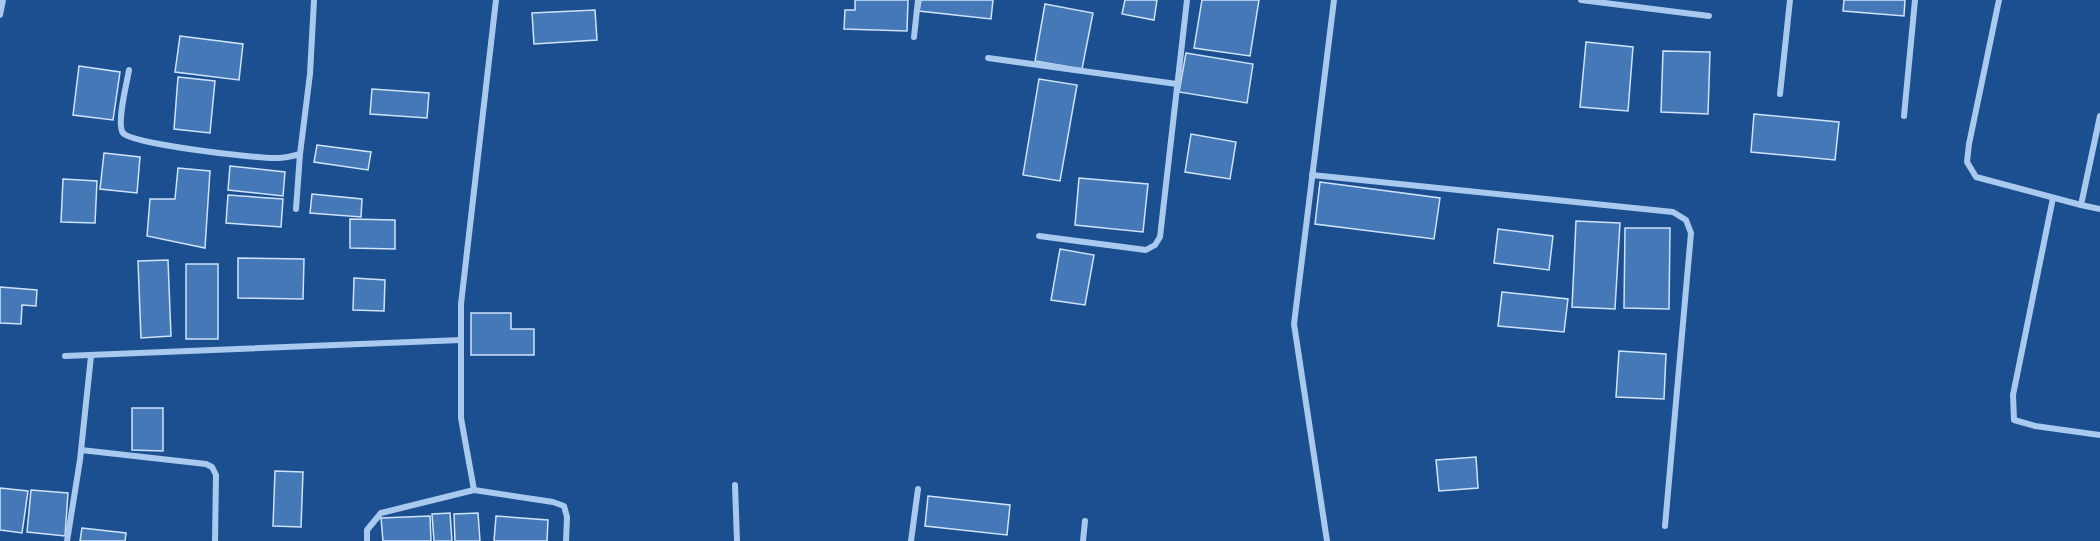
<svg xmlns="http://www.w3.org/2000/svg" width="2100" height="541" viewBox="0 0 2100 541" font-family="'IBM Plex Sans',sans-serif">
<rect width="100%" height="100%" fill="#1b4f8f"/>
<g fill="#4478b7" stroke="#cfe3fa" stroke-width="1.5">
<path d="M855,0h53l-1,31 -63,-2 1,-19h10z"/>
<path d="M921,0h72l-2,19 -72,-8z"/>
<path d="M1125,0h32l-3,20 -32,-6z"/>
<path d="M1202,0h57l-9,56 -56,-8z"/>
<path d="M1844,0h61l-1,16 -61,-5z"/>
<path d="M1045,4l48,9 -11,56 -47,-8z"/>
<path d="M595,10l2,30 -63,4 -2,-31z"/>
<path d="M180,36l63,8 -4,36 -64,-8z"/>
<path d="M1586,42l47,5 -5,64 -48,-4z"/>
<path d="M1663,51l47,1 -2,62 -47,-2z"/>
<path d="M1186,53l67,11 -6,39 -68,-11z"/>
<path d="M79,66l41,6 -7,48 -40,-5z"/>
<path d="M178,77l37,4 -5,52 -36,-4z"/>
<path d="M1039,79l38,6 -17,96 -37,-6z"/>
<path d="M372,89l57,4 -2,25 -57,-4z"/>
<path d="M1754,114l85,8 -4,38 -84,-8z"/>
<path d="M1191,134l45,8 -6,37 -45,-7z"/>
<path d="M317,145l54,7 -3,18 -54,-8z"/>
<path d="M104,153l36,4 -3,36 -37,-4z"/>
<path d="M230,166l55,6 -2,24 -55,-6z"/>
<path d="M178,168l32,3 -5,77 -58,-12 3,-37h25z"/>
<path d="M1079,178l69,6 -5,48 -68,-7z"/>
<path d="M63,179l34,2 -2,42 -34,-1z"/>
<path d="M1320,182l120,16 -6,41 -119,-15z"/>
<path d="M312,194l50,5 -1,18 -51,-4z"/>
<path d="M228,195l55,4 -2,28 -55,-4z"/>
<path d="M350,219l45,1v29l-45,-1z"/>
<path d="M1576,221l44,2 -5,86 -43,-2z"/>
<path d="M1625,228h45l-1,81 -45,-1z"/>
<path d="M1498,229l55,7 -4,34 -55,-7z"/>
<path d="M1060,249l34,6 -9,50 -34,-5z"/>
<path d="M238,258l66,1 -1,40 -65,-1z"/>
<path d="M168,260l3,76 -30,2 -3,-77z"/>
<rect x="186" y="264" width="32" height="75"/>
<path d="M354,278l31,2 -1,31 -31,-1z"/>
<path d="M0,287l37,3 -1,16 -14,-1 -1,19 -21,-1z"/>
<path d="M1502,292l66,7 -4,33 -66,-6z"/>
<path d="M471,313h40v16h23v26h-63z"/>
<path d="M1619,351l47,3 -2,45 -48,-2z"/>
<path d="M132,408h31v43l-31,-1z"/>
<path d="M1476,457l2,31 -39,3 -3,-31z"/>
<path d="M275,471l28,1 -2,55 -28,-1z"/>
<path d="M0,488l28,3 -6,42 -22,-3z"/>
<path d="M31,490l37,3 -3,43 -38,-4z"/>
<path d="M928,496l82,9 -3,30 -82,-9z"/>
<path d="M450,513l2,28h-18l-2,-27z"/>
<path d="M478,513l2,28h-25l-1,-27z"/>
<path d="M430,516l1,25h-48l-2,-23z"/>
<path d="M496,516l52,4 -1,21h-53z"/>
<path d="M82,528l44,5 -1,8h-45z"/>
</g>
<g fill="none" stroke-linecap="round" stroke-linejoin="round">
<g stroke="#a9c9ee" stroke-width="6">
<path d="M496,0l-35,304v114l13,72 79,12 11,4 3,11 -1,24"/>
<path d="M1581,0l128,16"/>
<path d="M1999,0l-30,144 -2,18 9,15 105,28"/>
<path d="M0,15l3,-15"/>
<path d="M914,37l4,-37"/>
<path d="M988,58l189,26"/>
<path d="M129,70c-2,13 -13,54 -6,63 9,11 135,26 154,25 8,0 16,-2 23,-4l10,-80 4,-74"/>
<path d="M1780,94l10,-94"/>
<path d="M1904,116l11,-116"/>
<path d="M2100,116l-19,89 19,4"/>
<path d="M1312,175l361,37 13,8 5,13 -26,293"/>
<path d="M2053,198l-40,197 1,25 21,6 65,9"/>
<path d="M296,209l4,-55"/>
<path d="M1039,236l107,14 9,-5 5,-8 27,-237"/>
<path d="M65,356l396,-16"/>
<path d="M81,450l125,14 6,3 4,8 -1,66"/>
<path d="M735,485l2,56"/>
<path d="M67,541l13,-81 11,-104"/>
<path d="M367,541v-11l14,-17 93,-23"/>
<path d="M911,541l7,-52"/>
<path d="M1083,541l2,-20"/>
<path d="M1327,541l-33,-217 40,-324"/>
</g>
</g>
</svg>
